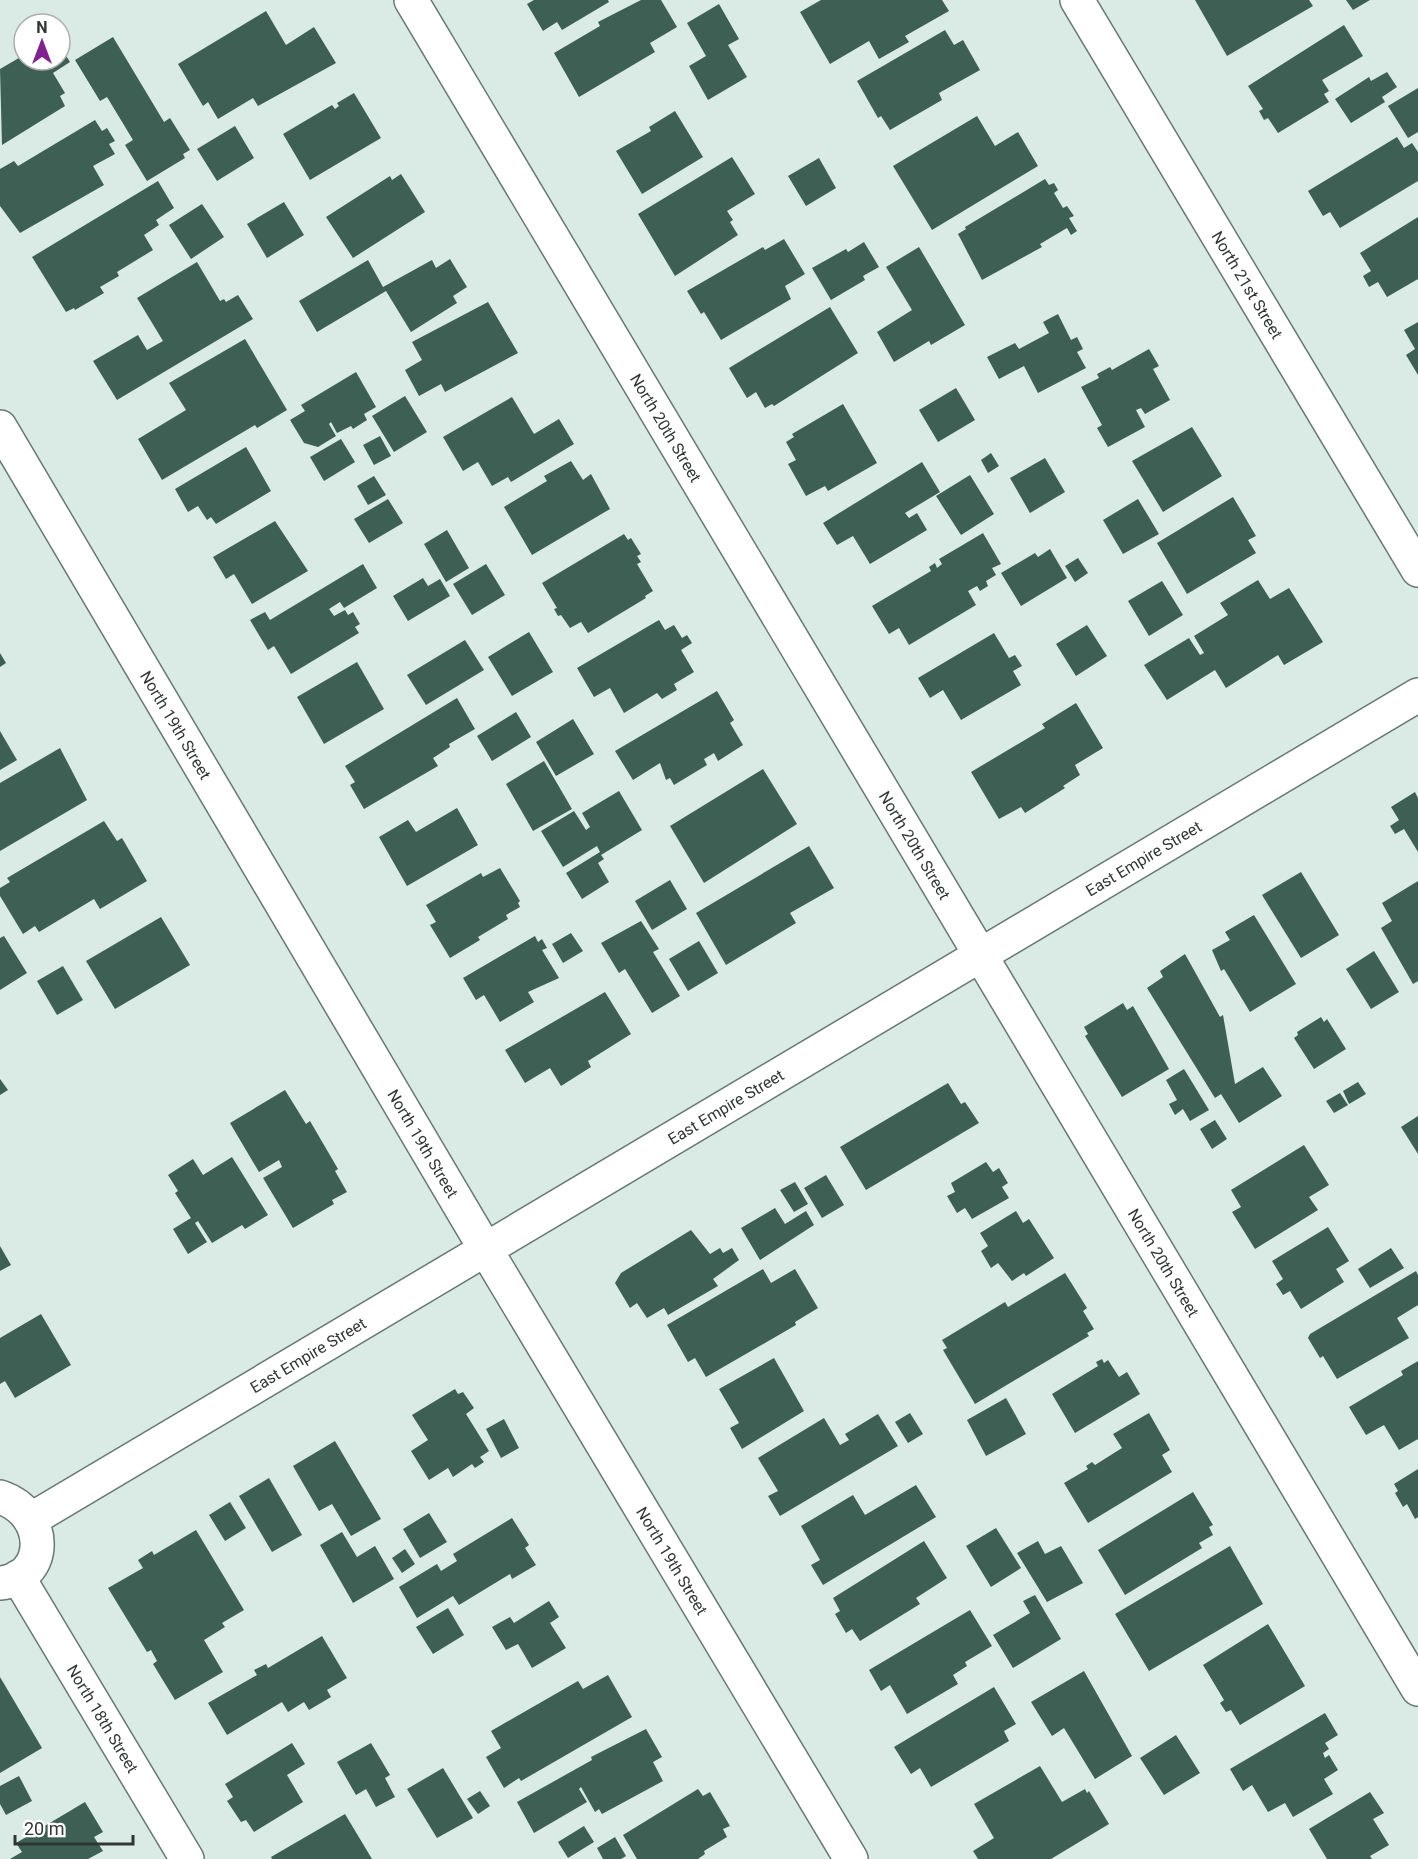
<svg xmlns="http://www.w3.org/2000/svg" width="1418" height="1859" viewBox="0 0 1418 1859" font-family="Roboto,sans-serif">
<rect width="100%" height="100%" fill="#d9ebe4"/>
<g fill="#3d5f54">
<path d="M534,0h74l1,2 -47,28 -5,-8 -14,9 -16,-27z"/>
<path d="M641,0h20l16,27 -27,16 5,9 -76,45 -25,-44 46,-27 -2,-4z"/>
<path d="M821,0h121l7,11 -44,25 4,6 -30,17 -10,-18 -39,23 -30,-52z"/>
<path d="M1195,0h114l4,6 -86,50z"/>
<path d="M1346,0h24l-17,10z"/>
<path d="M719,4l20,35 -11,6 19,32 -39,23 -19,-34 17,-10 -19,-33z"/>
<path d="M266,11l20,34 28,-18 22,36 -78,43 -5,-8 -35,21 -10,-17 -5,4 -25,-42z"/>
<path d="M1344,25l19,31 -41,24 7,11 -5,3 5,8 -51,31 -10,-15 -4,2 -5,-9 4,-2 -15,-23z"/>
<path d="M945,30l9,15 9,-5 17,30 -41,23 3,7 -52,30 -9,-14 -3,2 -21,-37z"/>
<path d="M113,37l51,85 6,-4 20,32 -7,4 2,4 -38,23 -22,-36 8,-5 -26,-43 -7,4 -25,-41z"/>
<path d="M60,46l10,16 -17,11 12,20 -5,3 5,10 -63,39 -2,-76 24,-14v5h36z"/>
<path d="M1387,72l10,15 -15,10 3,5 -34,21 -16,-24 34,-22 2,4z"/>
<path d="M1418,88v44l-10,6 -20,-32z"/>
<path d="M354,93l27,45 -71,42 -27,-46 49,-29 3,4 4,-3 -2,-3z"/>
<path d="M675,111l28,46 -61,37 -26,-43 35,-20 -2,-4z"/>
<path d="M977,116l18,30 23,-14 20,34 -106,64 -39,-64z"/>
<path d="M95,120l7,11 5,-3 8,13 -6,3 6,10 -22,12 11,19 -84,48 -20,-27v-37l14,-8 4,5z"/>
<path d="M235,126l19,32 -37,23 -20,-32z"/>
<path d="M1397,137l7,11 8,-5 6,9v29l-78,47 -10,-16 -7,4 -15,-25z"/>
<path d="M732,157l23,37 -28,17 6,9 -3,2 8,13 -63,41 -37,-62z"/>
<path d="M819,158l17,30 -30,18 -18,-30z"/>
<path d="M401,174l24,38 -72,46 -27,-41 64,-41 2,4z"/>
<path d="M1045,179l4,6 5,-2 4,7 -4,3 9,15 4,-2 7,10 -5,2 8,13 -6,4 -4,-7 -27,16 2,3 -60,33 -24,-46 8,-5 -1,-2z"/>
<path d="M158,181l16,27 -18,12 3,5 -15,10 9,15 -36,22 2,4 -19,11 4,6 -29,17 -1,-2 -8,4 -34,-55z"/>
<path d="M284,202l20,33 -37,23 -20,-34z"/>
<path d="M202,204l22,33 -33,22 -22,-34z"/>
<path d="M1418,217v62l-31,18 -9,-15 -9,5 -6,-11 8,-5 -11,-18z"/>
<path d="M784,239l21,35 -20,12 6,13 -70,41 -17,-28 -3,2 -14,-23 76,-44 2,3z"/>
<path d="M864,242l15,25 -16,9 2,4 -34,20 -19,-32 34,-19 2,3z"/>
<path d="M919,247l46,78 -34,20 -2,-4 -35,21 -17,-30 35,-22 -26,-43z"/>
<path d="M450,259l17,28 -14,9 4,7 -46,29 -25,-41 -69,41 -18,-31 69,-41 15,27 49,-27 4,8z"/>
<path d="M197,262l23,39 4,-2 2,3 12,-7 15,24 -136,81 -24,-39 45,-26 9,15 16,-9 -26,-43z"/>
<path d="M488,302l30,51 -73,39 -4,-8 -22,12 -14,-26 17,-10 -10,-18z"/>
<path d="M830,307l28,46 -84,53 -2,-2 -7,4 -9,-16 -9,6 -18,-30z"/>
<path d="M1058,314l13,26 6,-3 6,12 -6,3 9,16 -48,25 -14,-27 -25,13 -12,-22 28,-14 4,6 30,-16 -6,-11z"/>
<path d="M1418,322v53l-12,-20 9,-6 -11,-19z"/>
<path d="M245,339l42,71 -30,18 -2,-3 -93,55 -24,-41 48,-29 -17,-27z"/>
<path d="M1149,349l10,17 -6,3 17,31 -25,14 -4,-6 -5,2 9,17 -37,20 -11,-19 5,-3 -21,-38 18,-9 -2,-4 13,-7 2,3z"/>
<path d="M356,372l20,35 -12,7 3,6 -14,9 -2,-3 -14,7 -6,-11 -2,2 7,12 -18,11 -14,-4 -14,-23 15,-9 -4,-6z"/>
<path d="M956,388l19,32 -37,22 -19,-32z"/>
<path d="M405,396l22,36 -33,20 -22,-36z"/>
<path d="M512,397l22,37 25,-15 15,25 -63,38 -3,-5 -16,9 -14,-24 -15,9 -20,-34z"/>
<path d="M843,404l34,59 -49,28 -3,-5 -19,10 -18,-32 8,-4 -10,-18 8,-5 -2,-3z"/>
<path d="M1192,427l30,49 -59,36 -31,-51z"/>
<path d="M380,436l11,20 -17,9 -11,-20z"/>
<path d="M341,439l14,23 -31,19 -14,-24z"/>
<path d="M246,447l25,44 -55,33 -5,-7 -4,3 -9,-14 -10,6 -13,-23z"/>
<path d="M991,453l8,13 -11,7 -7,-13z"/>
<path d="M1045,458l20,34 -35,21 -20,-35z"/>
<path d="M571,461l12,19 8,-6 19,35 -78,46 -28,-48 43,-26 -3,-5z"/>
<path d="M922,462l18,30 -35,21 4,5 8,-5 10,17 -57,34 -17,-28 -16,9 -14,-22z"/>
<path d="M970,475l24,39 -33,21 -25,-39z"/>
<path d="M374,476l12,19 -18,10 -11,-19z"/>
<path d="M1233,497l23,39 -8,4 8,13 -69,41 -30,-51z"/>
<path d="M388,499l15,24 -34,20 -15,-24z"/>
<path d="M1138,499l21,35 -36,20 -20,-34z"/>
<path d="M275,521l33,50 -56,33 -18,-30 -8,5 -13,-22z"/>
<path d="M447,530l22,38 -23,14 -22,-38z"/>
<path d="M983,533l18,31 -9,4 4,7 -10,6 2,5 -8,5 -3,-5 -9,5 8,14 -67,40 -10,-17 -10,6 -17,-28 59,-35 -2,-4 6,-4 2,5 5,-4 -3,-5z"/>
<path d="M624,534l4,6 3,-2 10,16 -4,2 4,6 -4,2 16,27 -8,5 1,2 -58,35 -7,-11 -11,6 -9,-13 -3,1 -4,-7 3,-1 -15,-25z"/>
<path d="M1050,549l17,29 -46,28 -20,-33 34,-20 3,4z"/>
<path d="M1078,558l10,15 -13,9 -10,-16z"/>
<path d="M363,564l14,24 -33,20 -4,-6 -11,7 5,7 11,-6 3,5 5,-3 7,12 -5,3 4,6 -68,41 -17,-28 -6,4 -18,-30 15,-8 5,8z"/>
<path d="M486,564l19,31 -33,20 -19,-31z"/>
<path d="M423,578l5,8 12,-7 10,17 -42,25 -15,-25z"/>
<path d="M1258,580l12,19 19,-11 34,54 -39,23 -6,-10 -52,33 -11,-18 -48,30 -23,-35 45,-27 11,17 4,-2 -10,-17 34,-21 -8,-12z"/>
<path d="M1162,581l21,34 -34,21 -21,-35z"/>
<path d="M659,620l6,10 9,-5 8,13 5,-3 5,8 -11,7 13,22 -20,12 3,6 -15,9 -5,-6 -33,20 -14,-25 -16,9 -17,-29z"/>
<path d="M1087,625l20,31 -31,20 -20,-32z"/>
<path d="M529,632l24,40 -41,24 -24,-39z"/>
<path d="M994,633l15,25 6,-3 7,11 -9,5 8,14 -60,35 -18,-30 -13,8 -12,-20z"/>
<path d="M465,640l19,30 -58,35 -19,-30z"/>
<path d="M0,653l6,10 -6,4z"/>
<path d="M357,662l27,47 -60,35 -27,-47z"/>
<path d="M717,691l17,29 -4,3 13,22 -25,16 -4,-8 -10,6 3,6 -33,20 -4,-7 -4,2 -6,-17 -27,17 -18,-29z"/>
<path d="M457,698l18,31 -26,15 1,3 -17,11 5,8 -74,43 -14,-24 5,-3 -10,-16z"/>
<path d="M1076,703l27,45 -28,17 5,10 -17,11 2,2 -40,25 -4,-6 -22,12 -28,-47 74,-44 -3,-4z"/>
<path d="M516,712l15,25 -39,24 -15,-25z"/>
<path d="M573,719l21,35 -38,22 -20,-34z"/>
<path d="M0,731l17,29 -17,10z"/>
<path d="M60,748l27,52 -87,51v-68z"/>
<path d="M544,761l28,48 -39,22 -27,-47z"/>
<path d="M763,769l34,55 -93,59 -34,-57z"/>
<path d="M619,791l23,39 -41,25 3,4 -6,4 11,19 -27,17 -16,-26 34,-21 -3,-6 -34,21 -22,-36 33,-20 12,19 4,-3 -8,-14z"/>
<path d="M1415,792l3,6v54l-14,-23 -9,5 -5,-8 9,-6 -8,-13z"/>
<path d="M457,808l21,37 -71,41 -28,-49 29,-17 8,12z"/>
<path d="M104,821l13,20 5,-3 25,43 -47,28 -6,-10 -55,33 -4,-6 -12,8 -23,-38v-8l10,-6 -3,-4z"/>
<path d="M809,846l25,42 -44,25 6,10 -70,42 -30,-52z"/>
<path d="M500,868l20,33 -2,2 2,4 -14,8 2,4 -30,18 2,3 -30,18 -20,-33 6,-3 -10,-17 55,-32 2,4z"/>
<path d="M1301,872l38,63 -38,23 -39,-63z"/>
<path d="M670,880l17,29 -35,21 -17,-29z"/>
<path d="M1418,881v100l-5,3 -32,-56 11,-7 -10,-18z"/>
<path d="M1254,915l42,69 -46,28 -26,-43 -3,2 -9,-21 18,-10 -5,-8z"/>
<path d="M161,917l29,48 -75,44 -29,-48z"/>
<path d="M641,921l18,28 -6,3 27,44 -28,17 -27,-44 -6,4 -18,-30z"/>
<path d="M571,933l12,18 -20,12 -11,-19z"/>
<path d="M4,936l23,37 -27,17v-52z"/>
<path d="M535,936l3,6 4,-3 5,9 -5,2 17,28 -31,14 6,10 -34,20 -16,-27 -8,5 -13,-22z"/>
<path d="M699,941l19,32 -30,18 -19,-32z"/>
<path d="M1374,951l25,41 -28,17 -25,-40z"/>
<path d="M1185,954l35,63 3,-2 12,69 28,-17 19,29 -43,27 -18,-29 -6,4 -68,-110 16,-11 -3,-6z"/>
<path d="M63,966l20,34 -26,15 -20,-34z"/>
<path d="M605,992l26,42 -43,27 3,6 -30,19 -11,-18 -25,15 -20,-33z"/>
<path d="M1123,1003l4,7 6,-4 36,63 -47,28 -37,-61 3,-2 -4,-7z"/>
<path d="M1321,1017l3,5 3,-3 19,30 -32,20 -20,-31 4,-3 -1,-3z"/>
<path d="M1184,1069l25,41 -19,11 -7,-12 -8,6 -6,-11 8,-4 -11,-20z"/>
<path d="M0,1079l8,11 -8,5z"/>
<path d="M1358,1082l8,12 -17,10 -6,-13z"/>
<path d="M948,1083l13,21 4,-2 14,21 -113,67 -26,-43z"/>
<path d="M285,1090l21,34 4,-3 28,48 -3,2 12,21 -15,8 2,4 -41,24 -30,-50 19,-11 -3,-7 -20,12 -29,-49z"/>
<path d="M1340,1093l8,12 -14,8 -8,-12z"/>
<path d="M1418,1116v38l-17,-27z"/>
<path d="M1215,1120l12,19 -15,10 -12,-20z"/>
<path d="M1304,1145l25,40 -20,12 9,13 -63,39 -23,-37 9,-5 -10,-17z"/>
<path d="M232,1157l36,58 -23,14 -3,-4 -30,18 -14,-22 -3,2 12,19 -19,12 -15,-25 18,-11 -16,-25 3,-2 -10,-16 25,-16 10,16z"/>
<path d="M986,1162l7,10 6,-4 9,15 -6,4 7,11 -37,21 -7,-11 -8,5 -10,-17 8,-4 -4,-9z"/>
<path d="M826,1175l18,30 -22,13 -18,-30z"/>
<path d="M795,1182l13,22 -14,8 -14,-22z"/>
<path d="M775,1208l10,16 21,-13 8,14 -54,35 -19,-32z"/>
<path d="M1016,1211l7,12 6,-4 25,39 -28,18 -2,-3 -12,8 -14,-18 -7,5 -10,-17 7,-5 -8,-13z"/>
<path d="M1328,1227l21,34 -13,8 8,13 -43,27 -11,-18 -7,4 -7,-11 7,-5 -11,-18z"/>
<path d="M691,1230l19,24 10,-6 3,5 9,-5 7,12 -26,19 5,7 -50,29 -4,-7 -17,10 -10,-15 -7,5 -15,-25 6,-10z"/>
<path d="M0,1246l11,19 -11,6z"/>
<path d="M1391,1248l13,20 -34,20 -12,-19z"/>
<path d="M763,1269l8,14 24,-14 23,39 -23,14 1,3 -90,52 -11,-19 -7,4 -21,-37z"/>
<path d="M1416,1271l2,4v30l-21,13 12,20 -72,41 -14,-23 -3,2 -12,-20 2,-4z"/>
<path d="M1065,1273l22,35 -4,3 11,18 -7,4 2,3 -114,68 -32,-54 4,-2 -5,-8 63,-38 3,5z"/>
<path d="M41,1314l30,51 -56,33 -10,-17 -5,3v-46z"/>
<path d="M774,1358l30,53 -62,38 -12,-21 9,-5 -20,-34z"/>
<path d="M1102,1359l2,4 4,-3 11,17 8,-5 13,22 -65,39 -23,-39 46,-28 -2,-4z"/>
<path d="M1418,1361v78l-19,11 -15,-25 -18,10 -17,-28 54,-32 -2,-4z"/>
<path d="M455,1389l3,5 5,-2 11,16 -8,6 23,37 -9,6 4,5 -9,6 -3,-4 -19,13 -5,-9 -19,12 -18,-29 17,-11 -16,-25z"/>
<path d="M1006,1398l20,36 -40,22 -19,-36z"/>
<path d="M910,1413l13,21 -15,9 -13,-21z"/>
<path d="M1149,1413l21,37 -8,5 10,17 -84,51 -24,-40 24,-14 -2,-3 6,-4 3,3 27,-17 -9,-14z"/>
<path d="M878,1414l20,32 -118,70 -12,-20 10,-5 -20,-33 66,-40 16,27 9,-5 -4,-6z"/>
<path d="M504,1419l15,29 -18,10 -15,-29z"/>
<path d="M335,1441l46,78 -30,17 -19,-32 -13,7 -26,-45z"/>
<path d="M1418,1469v48l-3,2 -8,-15 -4,3 -8,-14 3,-2 -4,-7z"/>
<path d="M269,1478l33,57 -30,17 -33,-56z"/>
<path d="M916,1485l20,32 -113,68 -12,-20 9,-5 -19,-34 52,-31 12,20z"/>
<path d="M1193,1492l20,33 -4,2 4,8 -14,8 3,5 -77,47 -27,-45z"/>
<path d="M230,1502l16,26 -21,13 -16,-26z"/>
<path d="M429,1513l18,29 -27,16 -17,-29z"/>
<path d="M512,1518l17,27 -4,3 11,17 -24,14 -2,-5 -51,31 -6,-9 -36,22 -18,-31 38,-23 4,7 16,-10 -4,-7z"/>
<path d="M996,1528l25,40 -30,19 -25,-41z"/>
<path d="M196,1530l48,80 -22,13 3,4 -21,13 19,32 -48,28 -22,-36 4,-3 -6,-11 -4,2 -39,-64 35,-20 -5,-8 14,-9 2,4z"/>
<path d="M342,1532l15,25 18,-11 19,33 -41,24 -33,-58z"/>
<path d="M924,1541l23,37 -31,20 4,6 -60,37 -8,-12 -6,4 -11,-19 5,-3 -7,-13z"/>
<path d="M1038,1541l7,13 16,-8 22,37 -36,19 -30,-49z"/>
<path d="M1230,1546l33,58 -114,67 -34,-57z"/>
<path d="M405,1549l10,15 -13,9 -10,-15z"/>
<path d="M1035,1595l26,44 -48,29 -20,-33 37,-22 -7,-12z"/>
<path d="M549,1601l10,16 -9,6 16,25 -34,20 -14,-24 -12,6 -14,-23 18,-10 4,6z"/>
<path d="M448,1608l16,27 -31,19 -17,-27z"/>
<path d="M970,1610l22,36 -27,16 2,4 -14,9 5,9 -51,30 -17,-29 -9,6 -12,-21z"/>
<path d="M1268,1624l37,62 -65,39 -9,-15 -5,2 -6,-9 4,-3 -21,-35z"/>
<path d="M322,1636l25,42 -20,12 4,7 -22,13 -5,-8 -16,10 -6,-10 -55,33 -19,-32 49,-28 -3,-5 12,-6 2,4z"/>
<path d="M1084,1671l48,85 -37,23 -31,-51 -12,8 -21,-34z"/>
<path d="M608,1675l24,42 -111,64 -2,-3 -15,10 -18,-31 15,-9 -10,-17 87,-50 5,8z"/>
<path d="M0,1677l42,71 -42,25z"/>
<path d="M994,1687l22,37 -12,7 5,10 -78,46 -11,-19 -9,6 -17,-27z"/>
<path d="M1325,1713l13,22 -13,8 4,6 -6,4 2,5 4,-3 9,15 -14,9 9,15 -40,23 -8,-14 -17,9 -16,-27 -9,6 -13,-22z"/>
<path d="M646,1729l16,28 -9,5 10,19 -61,33 -3,-5 -4,3 -14,-25 -2,2 8,13 -53,31 -17,-31 75,-42 -1,-3z"/>
<path d="M1176,1735l24,38 -36,22 -24,-37z"/>
<path d="M292,1743l13,21 -18,11 16,27 -49,30 -8,-12 -5,2 -14,-21 6,-4 -8,-13z"/>
<path d="M371,1743l19,32 -5,3 10,19 -19,10 -10,-18 -10,6 -19,-33z"/>
<path d="M1040,1766l22,36 23,-13 2,4 2,-2 20,33 -58,35h-73l-5,-8 21,-13 -20,-34z"/>
<path d="M443,1768l30,50 -36,20 -30,-49z"/>
<path d="M19,1776l13,25 -26,14 -6,-11v-18z"/>
<path d="M698,1789l5,7 7,-4 20,34 -7,3 4,8 -23,14 1,3 -7,5h-61l-14,-24z"/>
<path d="M480,1791l10,15 -12,8 -11,-15z"/>
<path d="M1370,1792l14,21 -11,6 16,26 -19,11 2,3h-45l-18,-30z"/>
<path d="M85,1802l18,30 -9,5 9,14 -15,8h-78l12,-7 -6,-9z"/>
<path d="M345,1814l27,45h-100l-1,-2z"/>
<path d="M584,1826l10,16 -26,16 -10,-16z"/>
<path d="M615,1837l11,19 -5,3h-18l-6,-11z"/>
</g>
<g fill="none" stroke-linecap="round" stroke-linejoin="round">
<g stroke="#687872" stroke-width="36">
<g id="minor">
<path id="s1" d="M411,0l1007,1689"/>
<path id="s2" d="M1077,0l341,570"/>
<path id="s3" d="M0,427l486,823 365,609"/>
<path d="M0,1497c51,17 48,82 0,86"/>
<path id="s4" d="M32,1519l1386,-824"/>
<path id="s5" d="M18,1577l169,282"/>
</g>
</g>
<use href="#minor" stroke="#fff" stroke-width="33"/>
</g>
<g text-anchor="middle" stroke-width="6" stroke-linejoin="round" paint-order="stroke">
<g font-size="16" fill="#2f3633" stroke="#fff">
<text dy="6" stroke="none"><textPath href="#s2" startOffset="332">North 21st Street</textPath></text>
<text dy="6" stroke="none"><textPath href="#s1" startOffset="498">North 20th Street</textPath></text>
<text dy="6" stroke="none"><textPath href="#s3" startOffset="346">North 19th Street</textPath></text>
<text dy="6" stroke="none"><textPath href="#s1" startOffset="984">North 20th Street</textPath></text>
<text dy="6" stroke="none"><textPath href="#s4" startOffset="1293">East Empire Street</textPath></text>
<text dy="6" stroke="none"><textPath href="#s4" startOffset="807">East Empire Street</textPath></text>
<text dy="6" stroke="none"><textPath href="#s3" startOffset="832">North 19th Street</textPath></text>
<text dy="6" stroke="none"><textPath href="#s1" startOffset="1470">North 20th Street</textPath></text>
<text dy="6" stroke="none"><textPath href="#s4" startOffset="321">East Empire Street</textPath></text>
<text dy="6" stroke="none"><textPath href="#s3" startOffset="1318">North 19th Street</textPath></text>
<text dy="6" stroke="none"><textPath href="#s5" startOffset="165">North 18th Street</textPath></text>
</g>
</g>
<g transform="translate(42 42)"><circle r="28" fill="#ffffff" stroke="#acafad" stroke-width="1.5"/>
<path d="M0-4.5L10 22L0 15L-10 22Z" fill="#80238f"/>
<text y="-9" font-size="16" font-weight="bold" text-anchor="middle" fill="#2f3633">N</text>
</g>
<path d="M15 1835v9h118v-9" fill="none" stroke="#2f3633" stroke-width="3"/>
<text x="24" y="1835" font-size="18" fill="#2f3633" stroke="#ffffff" stroke-width="4.5" paint-order="stroke">20 m</text>
</svg>
